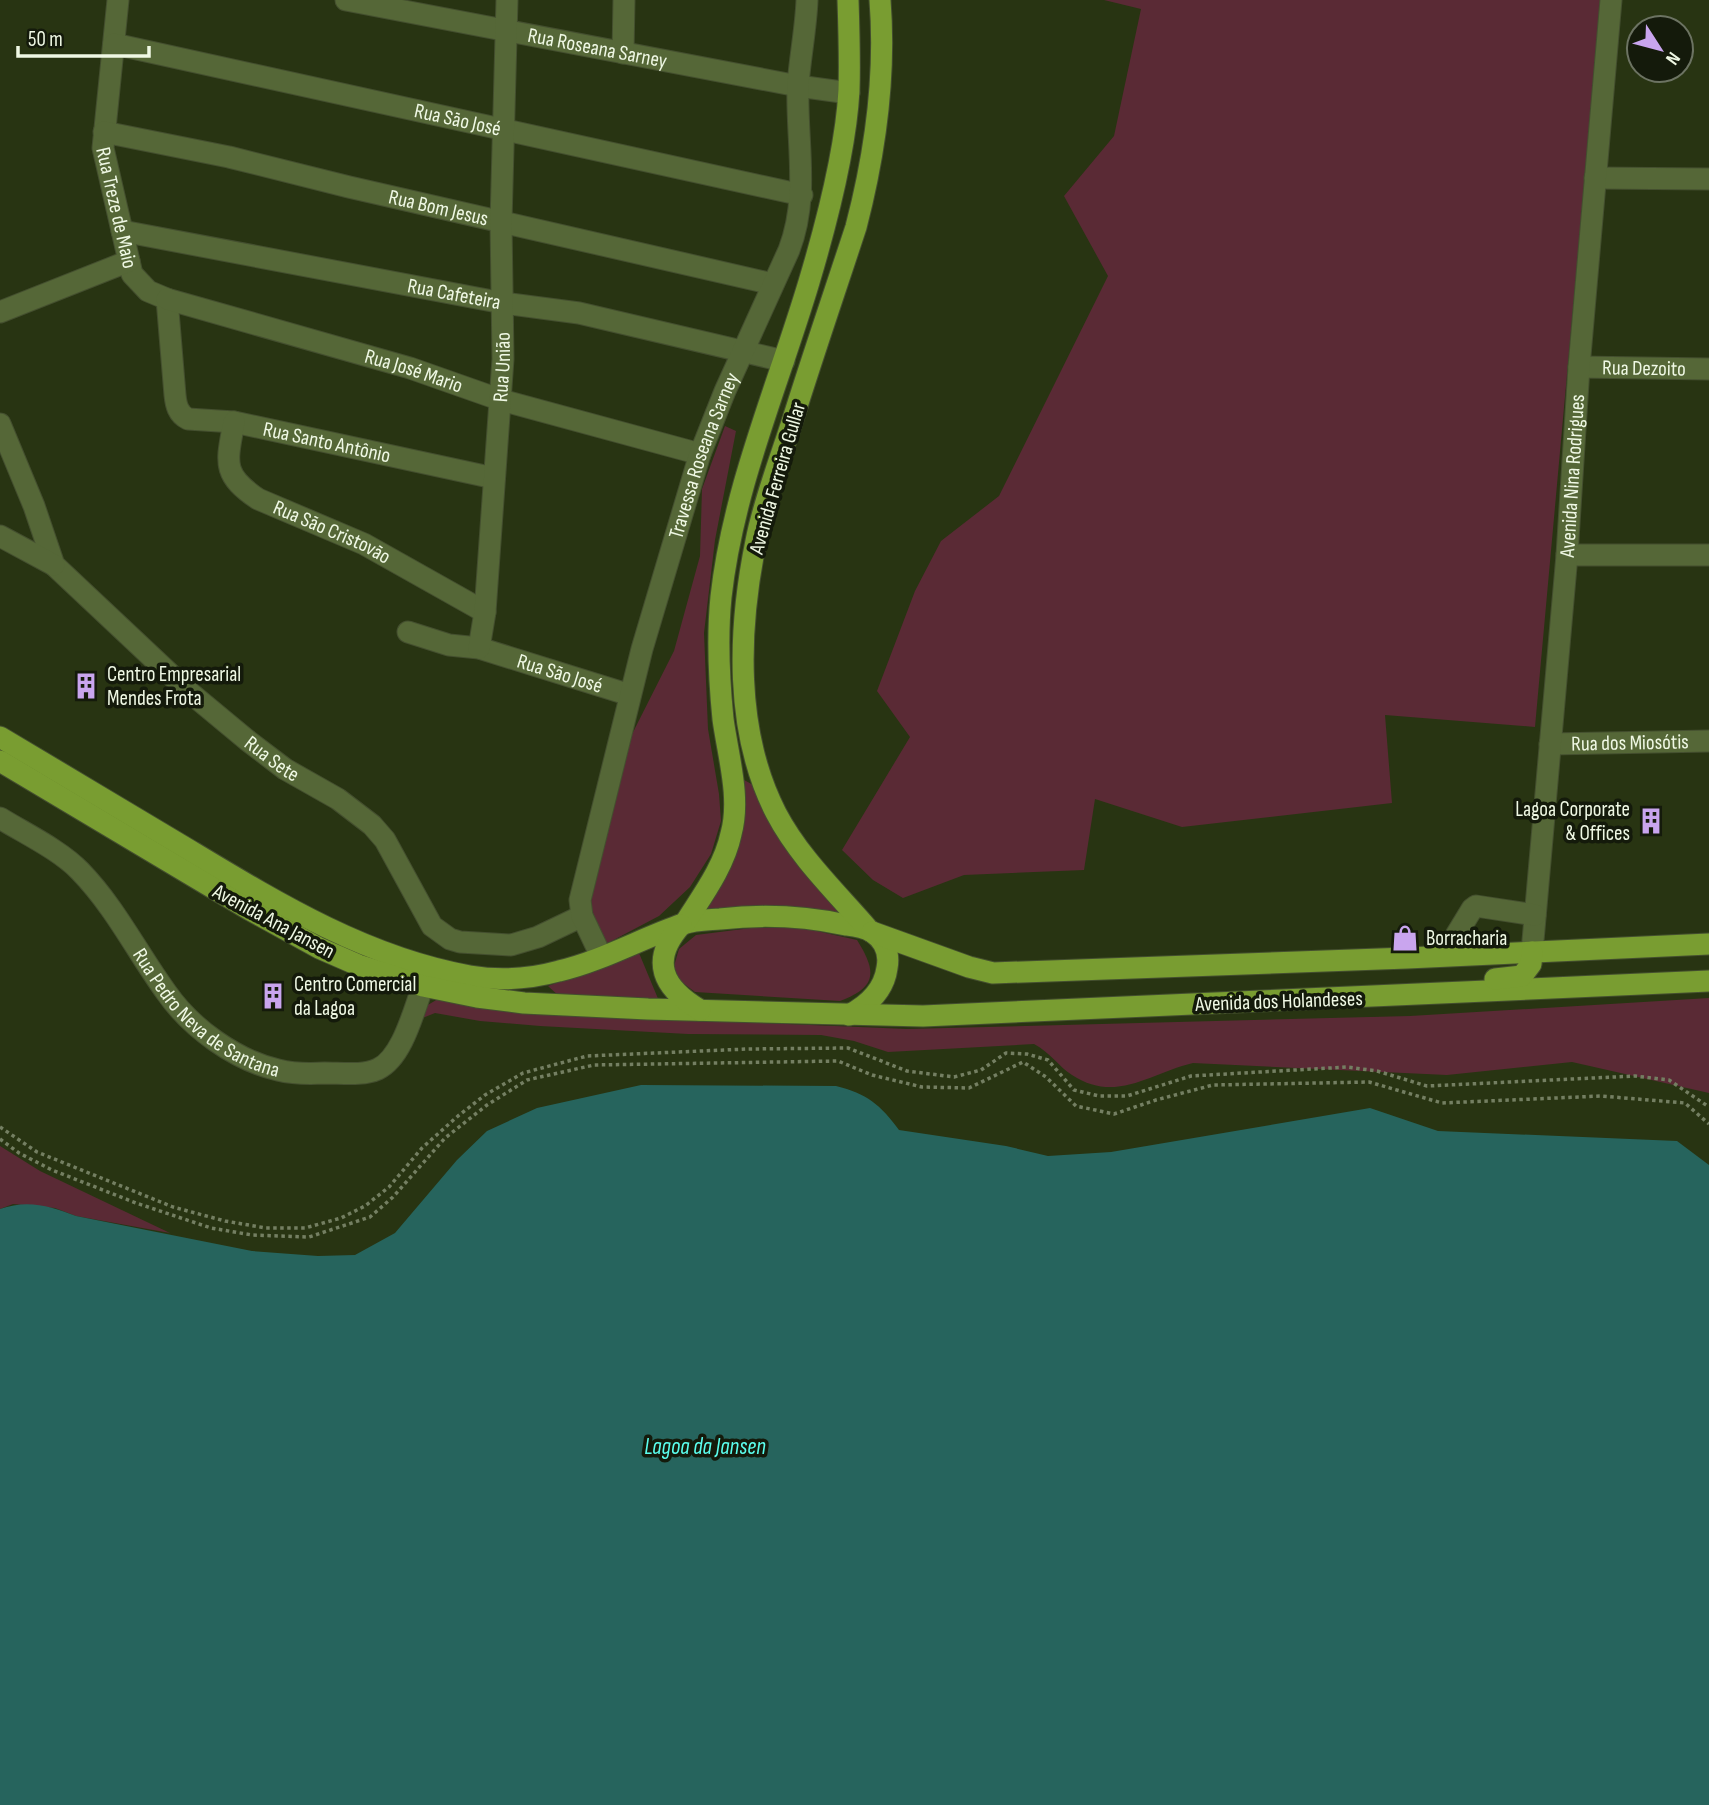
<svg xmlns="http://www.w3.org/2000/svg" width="1709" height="1805" viewBox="0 0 1709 1805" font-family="'Sofia Sans Condensed',sans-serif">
<rect width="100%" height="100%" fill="#283412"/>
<g fill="#5a2a35">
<path d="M1104,0h497l-66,727 -150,-12 7,88 -210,24 -87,-28 -11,71 -120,5 -61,23 -30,-18 -31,-30 68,-113 -33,-46 38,-100 26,-50 58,-45 109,-220 -44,-80 50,-60 27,-127z"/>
<path d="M725,426l11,5 -21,109 -11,93 4,96 11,65 2,27 -10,33 -21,33 -31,29 -55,29 -10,-15 -7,-32 36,-146 51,-101 26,-95 2,-67z"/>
<path d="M744,780l13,7c19,53 43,83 83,122l-4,5c-44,-11 -88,-9 -133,-4 33,-45 43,-73 41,-130z"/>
<path d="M751,928h52l54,12c20,32 20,47 -17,61l-145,-9 -16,-12 -5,-14 5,-17 17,-14z"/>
<path d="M639,953l20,48 -99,-4 -12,-11z"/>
<path d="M1709,998v95l-137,-31 -125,13 -254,-12c-43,10 -77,41 -121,12 -14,-9 -21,-22 -38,-31l-146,8 -34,-11 -33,-6 -133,-1 -148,-8 -60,-5 -45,-8 -15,6 6,-13 12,-7 136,16 333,14 503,-13z"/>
<path d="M0,1146l40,25 130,62 -94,-17 -21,-8 -42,-4 -13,5z"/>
</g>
<path fill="#26645d" d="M641,1085l195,1c31,8 44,18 63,44l107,16 42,10 63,-4 259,-44 68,23 239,10 32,24v640h-1709v-596c27,-10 51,-3 76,7l176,35 66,5 37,-1 40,-22 62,-73 30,-29 50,-23z"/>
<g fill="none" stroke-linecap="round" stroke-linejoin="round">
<g stroke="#444f2f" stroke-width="23">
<g id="minor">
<path id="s1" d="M118,0l-15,148 29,126 16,17 19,8 8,96c1,10 3,19 13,24l46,3 260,56"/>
<path id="s2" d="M346,0l452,86 51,7"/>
<path id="s3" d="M114,44l688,151"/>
<path d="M623,53l1,-53"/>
<path id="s4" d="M104,132l125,25 120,30 424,97"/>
<path d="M1595,178l114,1"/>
<path id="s5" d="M122,231l381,72 76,10 205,48"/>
<path id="s6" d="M167,299l243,69 91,32 199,54"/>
<path d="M0,312l129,-51"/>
<path id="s7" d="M1579,367l130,2"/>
<path id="s8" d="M234,422c-7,40 -13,52 24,77l106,45 121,68"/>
<path id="s9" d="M0,424l34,82 20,59 134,126 59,49 38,29 53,30 34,26 13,15 47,86 18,13 10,3 51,3 27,-8 44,-21"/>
<path d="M0,536l54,29"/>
<path d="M1567,555h142"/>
<path id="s10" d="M408,632l41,13 30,3 151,47"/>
<path id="s11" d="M479,648l6,-36 18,-253 -2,-137 6,-222"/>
<path id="s12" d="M1550,744l159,-3"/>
<path id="s13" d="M0,818c24,15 60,32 80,53 35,36 57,81 86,121 25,36 69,68 112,78 16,4 31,4 47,3 17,0 38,3 53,-4 25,-12 36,-60 45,-83"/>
<path id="s14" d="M1532,952l35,-397 12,-188 32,-367"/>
<path d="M1444,955l28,-46 4,-3 59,9"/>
<path id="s15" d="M601,956l-19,-40 -2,-16 62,-251 58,-195 25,-63 64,-141c21,-55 7,-109 9,-165 2,-28 8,-57 9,-85"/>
</g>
</g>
<g stroke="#444f2f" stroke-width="23">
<g id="major">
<path d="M0,737c64,38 127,76 191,114 88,53 177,107 279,125 30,5 60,3 89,-5 43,-10 83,-33 124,-47 11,-4 25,-4 37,-5 43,-5 84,-3 126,6 8,1 18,2 26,7 12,8 18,21 15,36 -3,22 -19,37 -38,47"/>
<path d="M0,761l250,149 69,38 39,17 65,21 54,11 47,6 124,6 275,7 786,-35"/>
<path d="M685,923c17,-27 39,-56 46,-89 10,-36 -3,-78 -8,-115 -4,-40 -6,-82 -2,-122 12,-109 57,-211 88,-315 17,-57 37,-134 40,-192 1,-30 0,-60 -1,-90"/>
<path d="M681,925c-32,36 -18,63 19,85"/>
<path d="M868,929c-32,-37 -69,-72 -92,-116 -42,-82 -38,-184 -20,-272 8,-41 24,-81 37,-122 20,-64 42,-128 63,-192 19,-73 30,-151 24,-227"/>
<path d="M872,932l97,35 24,6 414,-15 302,-14"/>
<path d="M1495,979l27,-3 9,-12 1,-12"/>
</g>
</g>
<g stroke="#747f62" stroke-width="3.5" stroke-dasharray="3.5 3.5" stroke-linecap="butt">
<path d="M0,1127l37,25 136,55 52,14 41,7h39l36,-10 24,-12 24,-19 33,-39 36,-32 27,-21 38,-22 64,-17 160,-7 101,-1 59,23 47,6 27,-7 25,-17 21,1 21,6 26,30 25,6h28l64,-20 156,-9 30,4 50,15 208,-10 34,4 40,27"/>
<path d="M0,1139l19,14 33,17 84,33 75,25 41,7 57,2 61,-20 23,-20 52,-59 42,-33 40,-25 67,-15 244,-4 34,14 50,12 47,1 54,-26 23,15 30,29 38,8 42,-14 57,-15 156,-3 73,21 159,-7 84,7 24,21"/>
</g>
<use href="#minor" stroke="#556737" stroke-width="21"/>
<use href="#major" stroke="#799d31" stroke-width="21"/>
</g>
<defs>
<g id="building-bare" transform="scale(2.1)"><path d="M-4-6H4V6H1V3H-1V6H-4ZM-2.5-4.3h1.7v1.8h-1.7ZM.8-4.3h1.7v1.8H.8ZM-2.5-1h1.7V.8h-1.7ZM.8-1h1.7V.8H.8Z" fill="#c9a5ee" stroke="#141a0b" stroke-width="2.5" paint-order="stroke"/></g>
<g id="shop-bare" transform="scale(2.1)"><path d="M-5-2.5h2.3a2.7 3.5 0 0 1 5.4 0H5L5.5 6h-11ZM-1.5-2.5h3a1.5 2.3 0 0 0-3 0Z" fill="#c9a5ee" stroke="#141a0b" stroke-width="2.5" paint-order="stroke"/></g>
</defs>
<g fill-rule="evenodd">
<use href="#building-bare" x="86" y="686"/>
<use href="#building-bare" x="1651" y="821"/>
<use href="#shop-bare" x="1405" y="938"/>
<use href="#building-bare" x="273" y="996"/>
</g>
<g text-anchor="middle" stroke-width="7" stroke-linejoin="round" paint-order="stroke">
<g font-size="21" fill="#eff8e4" stroke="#141a0b">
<text dy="7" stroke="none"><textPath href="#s2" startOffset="256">Rua Roseana Sarney</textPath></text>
<text dy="7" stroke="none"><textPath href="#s3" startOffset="352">Rua São José</textPath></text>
<text dy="7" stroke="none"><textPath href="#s1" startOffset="210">Rua Treze de Maio</textPath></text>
<text dy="7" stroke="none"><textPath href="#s4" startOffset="343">Rua Bom Jesus</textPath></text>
<text dy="7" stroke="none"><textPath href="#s5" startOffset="338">Rua Cafeteira</textPath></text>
<text dy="7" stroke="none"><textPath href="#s11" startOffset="282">Rua União</textPath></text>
<text dy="7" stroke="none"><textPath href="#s7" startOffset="65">Rua Dezoito</textPath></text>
<text dy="7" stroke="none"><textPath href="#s6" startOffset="257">Rua José Mario</textPath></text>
<text dy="7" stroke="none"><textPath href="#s1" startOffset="588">Rua Santo Antônio</textPath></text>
<text dy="7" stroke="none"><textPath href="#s15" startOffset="522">Travessa Roseana Sarney</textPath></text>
<text dy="7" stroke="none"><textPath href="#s14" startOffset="478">Avenida Nina Rodrigues</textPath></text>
<text transform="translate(777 478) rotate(-74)" y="7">Avenida Ferreira Gullar</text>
<text dy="7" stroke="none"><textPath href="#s8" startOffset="170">Rua São Cristovão</textPath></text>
<text dy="7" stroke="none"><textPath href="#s10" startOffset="158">Rua São José</textPath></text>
<text dy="7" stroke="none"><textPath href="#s12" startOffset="80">Rua dos Miosótis</textPath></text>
<text dy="7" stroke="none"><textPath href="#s9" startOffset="443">Rua Sete</textPath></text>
<text transform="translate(274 921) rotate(28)" y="7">Avenida Ana Jansen</text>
<text transform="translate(1279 1001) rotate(-2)" y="7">Avenida dos Holandeses</text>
<text dy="7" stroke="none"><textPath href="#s13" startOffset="290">Rua Pedro Neva de Santana</textPath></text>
</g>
<g font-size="21" fill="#eff8e4" stroke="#141a0b" text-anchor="start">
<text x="107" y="681">Centro Empresarial<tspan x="107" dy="24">Mendes Frota</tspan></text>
<text x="1630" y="816" text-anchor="end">Lagoa Corporate<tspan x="1630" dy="24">&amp; Offices</tspan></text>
<text x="1426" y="945">Borracharia</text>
<text x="294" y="991">Centro Comercial<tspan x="294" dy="24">da Lagoa</tspan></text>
</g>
<g font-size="23" font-style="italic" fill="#5bfeee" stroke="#141a0b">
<text x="705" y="1454">Lagoa da Jansen</text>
</g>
</g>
<g transform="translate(1660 49) rotate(126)"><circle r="33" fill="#141a0b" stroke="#6c7362" stroke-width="2"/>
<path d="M0-5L12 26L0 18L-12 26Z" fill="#c9a5ee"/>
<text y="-10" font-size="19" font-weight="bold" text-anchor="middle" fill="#eff8e4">N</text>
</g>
<path d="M18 46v10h131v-10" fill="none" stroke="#eff8e4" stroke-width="3.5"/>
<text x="28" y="46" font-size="21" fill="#eff8e4" stroke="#141a0b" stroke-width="5" paint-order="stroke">50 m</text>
</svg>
